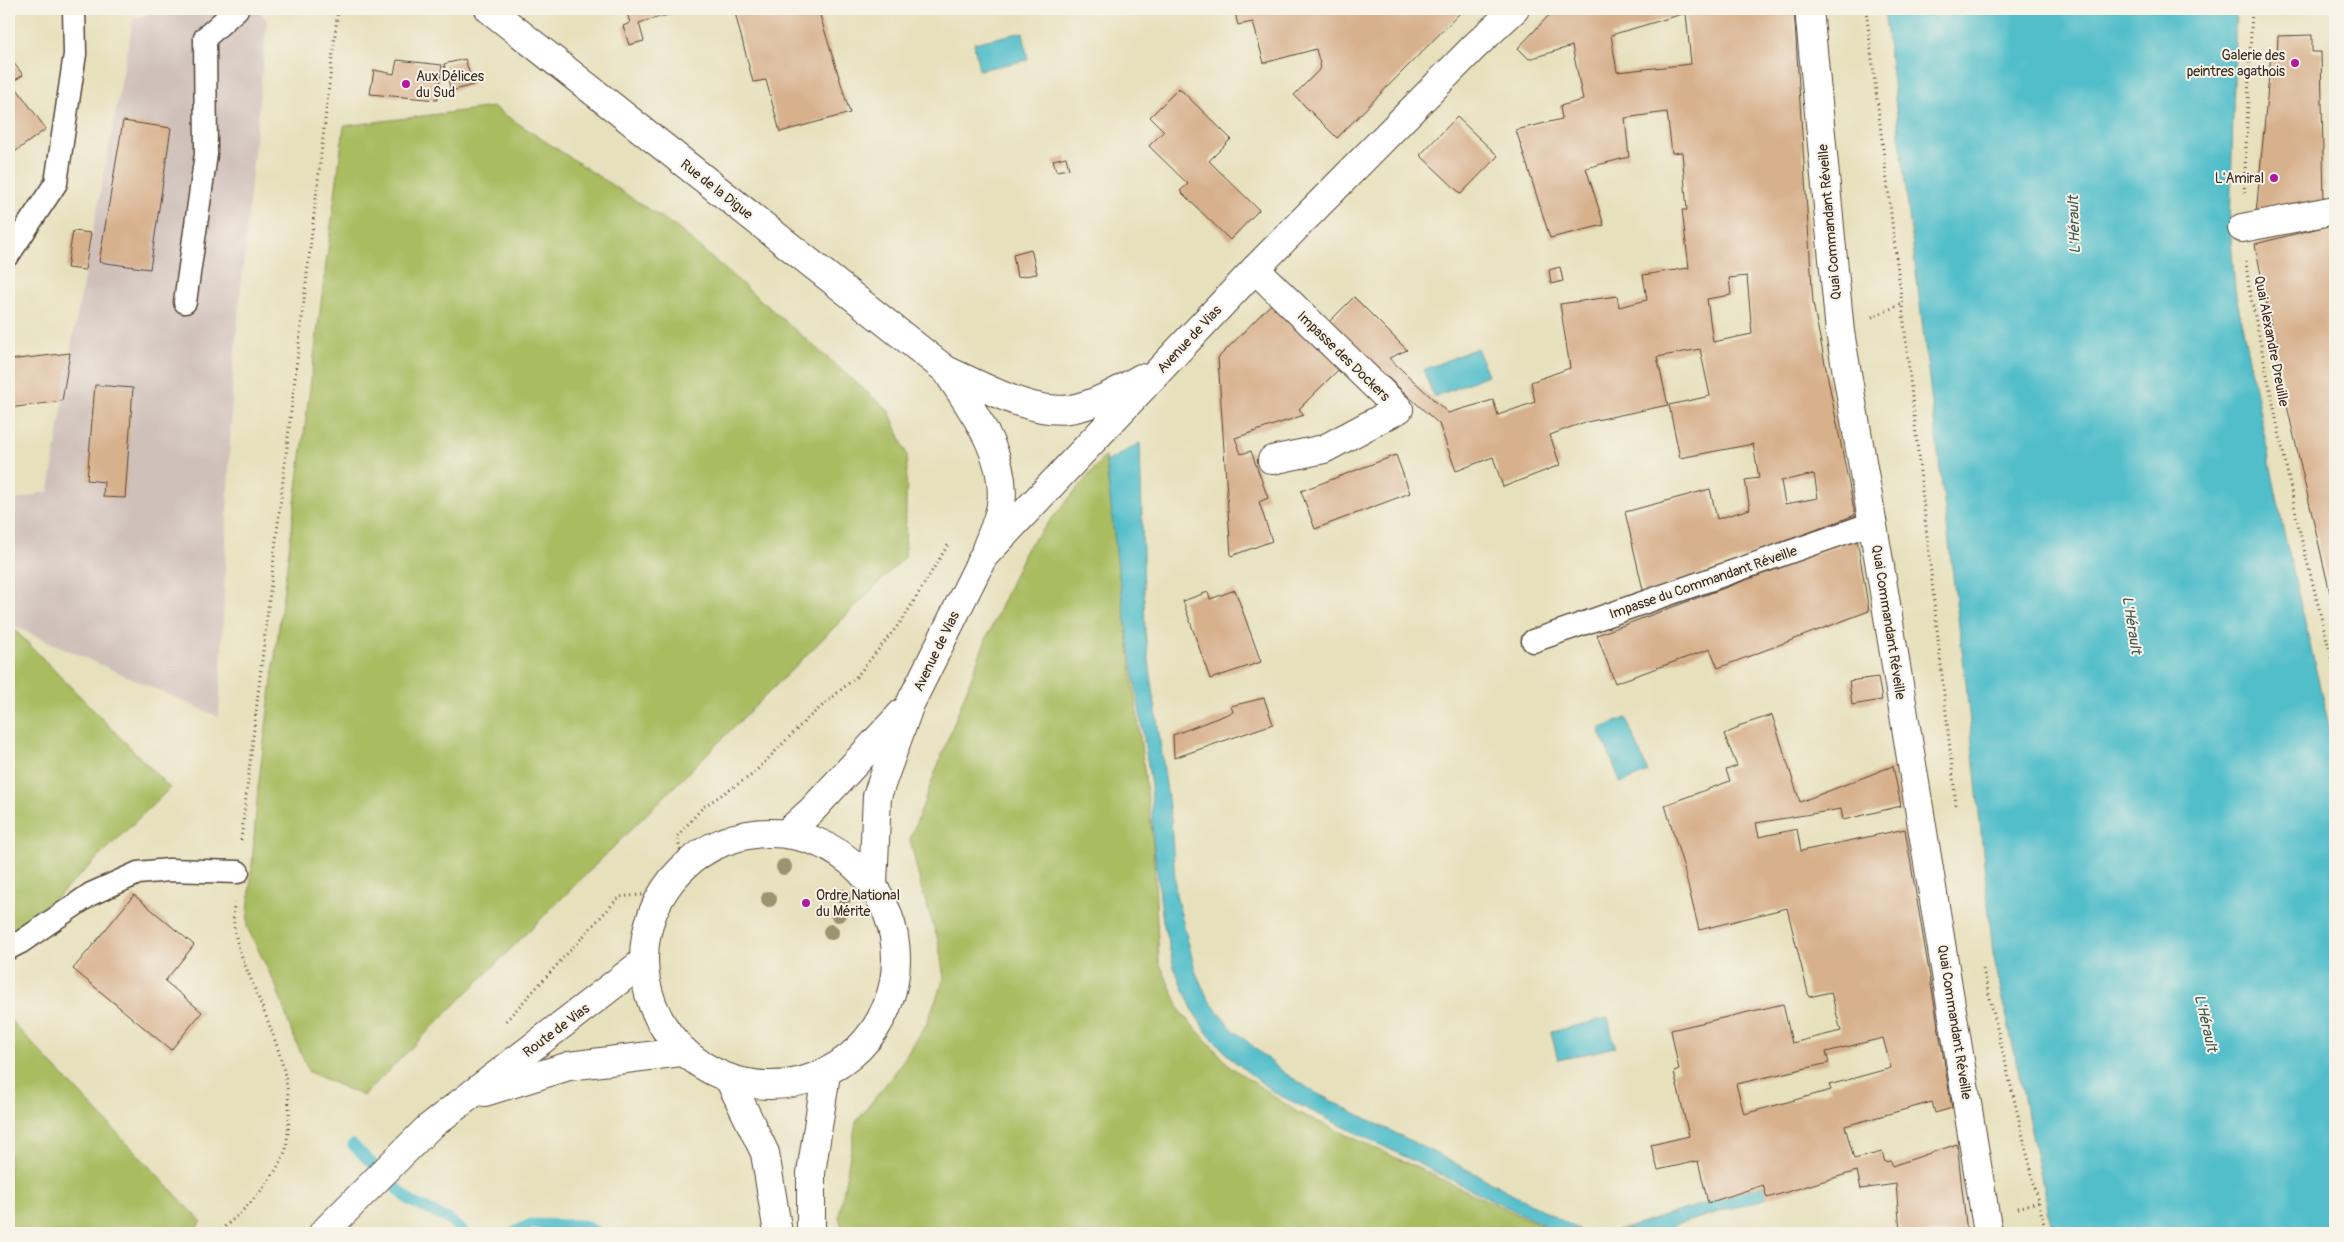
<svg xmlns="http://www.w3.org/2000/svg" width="2344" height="1242" viewBox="0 0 2344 1242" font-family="Pangolin,sans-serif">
<rect width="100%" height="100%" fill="#f7f3e8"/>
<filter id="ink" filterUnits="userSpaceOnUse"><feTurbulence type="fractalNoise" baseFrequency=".02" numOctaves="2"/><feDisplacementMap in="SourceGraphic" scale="10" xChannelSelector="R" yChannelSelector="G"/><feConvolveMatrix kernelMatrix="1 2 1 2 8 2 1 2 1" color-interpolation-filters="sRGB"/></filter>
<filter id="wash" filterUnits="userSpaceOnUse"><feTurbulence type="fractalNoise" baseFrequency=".0096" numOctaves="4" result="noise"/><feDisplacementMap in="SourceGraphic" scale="20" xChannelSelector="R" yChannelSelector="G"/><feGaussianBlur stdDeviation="1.12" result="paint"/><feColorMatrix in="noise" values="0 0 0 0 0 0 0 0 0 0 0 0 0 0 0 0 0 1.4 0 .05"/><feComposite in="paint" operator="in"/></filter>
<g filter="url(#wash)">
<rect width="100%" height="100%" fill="#e6e0bc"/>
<path fill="#cfc0ba" d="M160,9h99l8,12 -34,348 -14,348 -210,-93v-122l40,-11 24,-154 60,-317z"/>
<g fill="#a9bc60" stroke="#72733f">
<path d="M493,107l183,120 213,184 18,44 -2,102 -542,539 -54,-24 -18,-42 -15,-44 -29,-59 11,-139 86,-662z"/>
<path d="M1105,456l48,385 6,121 23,52 49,53 66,45 261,121h-715l-4,-17 17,-94 38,-48 32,-49 18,-47 -6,-38 -17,-53 -11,-48 74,-195 42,-95z"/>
<path d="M9,624l161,164 -161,156z"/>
<path d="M9,1019l193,203 -11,11h-182z"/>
</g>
<g fill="#51beca" stroke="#467474">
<path d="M1884,9h352l-6,216 5,65 50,247 50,215v481h-282l-60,-280 -27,-270z"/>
<path d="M1023,32l5,28 -49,10 -5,-27z"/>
<path d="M1477,348l11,27 -54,22 -11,-27z"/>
<path d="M1140,443l5,189 26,189 5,74 20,78 12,26 21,27 54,46 33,21 162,82 107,58h-25l-287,-141 -40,-32 -25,-26 -14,-21 -20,-46 -11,-46 -10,-80 -2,-56 -32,-207 -13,-116z"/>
<path d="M1626,718l22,54 -27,11 -22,-54z"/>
<path d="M1608,1018l7,29 -57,13 -7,-28z"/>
<path d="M1763,1185l4,13 -119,35h-37z"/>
</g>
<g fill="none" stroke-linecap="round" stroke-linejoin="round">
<g stroke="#51beca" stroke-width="11">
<path d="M353,1145l57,56 38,18 17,14"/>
<path d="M513,1233l18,-9 53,1 15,8"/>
</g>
</g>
<g id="blocks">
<g fill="#d7b08c" fill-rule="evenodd">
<path d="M626,9h62l-49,14 5,18 -15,4 -6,-19 7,-3z"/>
<path d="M734,9h84l32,104 -70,19 -14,-52 -13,2z"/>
<path d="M1234,9h230l-127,129 -43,-43 27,-27 -5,-19 -52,14 -11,-41 -15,3z"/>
<path d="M1555,9h239l19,294 42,212 -209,79h-2l-19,-82 85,-23 7,30 33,-10 -5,-29 14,-2 -6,-34 -73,14 -11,-53 41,-9 -10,-47 -43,8 11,48 -86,18 -32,12 10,30 -57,22 -10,-30 -37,14 -17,-47 -111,-101 26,-26 53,53 -18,8 59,55 45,-13 5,15 37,-13 -4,-20 39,-14 -10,-64 57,-8 2,11 28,-7 -4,-25 46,-7 -7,-58h5l-5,-58 -10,1 -5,-41 -42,6 4,39 -43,11 18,57 -54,13 -34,-108 46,-11 -2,-13 23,-6 -11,-54 -43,13 -11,-11zM1686,13l5,51 -74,8 -6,-37zM1747,276l5,58 -39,8 -6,-43 24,-4 -2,-17zM1814,474l4,24 -33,6 -4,-23z"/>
<path d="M2312,35v17h9l3,150 -68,12 15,-160h6l1,-18z"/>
<path d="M9,57l14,18 -11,7 34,47 -37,27z"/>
<path d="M465,59l8,26 -22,6 -7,-27z"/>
<path d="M397,60l45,5 -5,35 -67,-6 4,-24 20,4z"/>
<path d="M1179,88l52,51 -22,22 50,49 -29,30 -50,-49 8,-7 -39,-38 15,-15 -14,-14z"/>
<path d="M1457,117l41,39 -37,38 -41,-39z"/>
<path d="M123,121l48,7 -21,141 -51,-7z"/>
<path d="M1066,157l3,12 -13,2 -3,-11z"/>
<path d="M2335,224v391l-50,-218 -30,-153z"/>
<path d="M73,231l18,2 -6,37 -18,-2z"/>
<path d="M1031,249l6,25 -20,3 -4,-23z"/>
<path d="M1560,267l3,14 -12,3 -2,-14z"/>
<path d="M1278,297l66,67 -45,45 5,6 -69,23 6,16 10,-3 17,47 -9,4 13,39 -41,15 -13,-198z"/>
<path d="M70,353l-8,48 -53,7v-48z"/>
<path d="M95,385l38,3 -8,110 -22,-1 1,-15 -17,-2z"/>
<path d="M1396,455l14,38 -95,36 -14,-38z"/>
<path d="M1857,539l12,72 -151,57 -8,-19 -95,34 -18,-48z"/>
<path d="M1235,590l26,72 -51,17 -27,-78 25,-9 2,7z"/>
<path d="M1878,677l4,23 -30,5 -3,-24z"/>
<path d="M1264,698l9,26 -99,34 -1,-23 60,-23 -2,-6z"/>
<path d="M1772,715l28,87 93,-36 8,40 -58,14 -2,-11 -85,14 3,14 38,-8 4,22 104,-22 47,279 -17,5 -3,-11 -87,24 9,33 28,-7 3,10 6,-1 1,5 65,-22 10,89h-72l5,-2 -4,-47 -35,5 -4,-18 -90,27 -4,-13 -55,18 -10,-42 -40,9 -7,-25 38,-9 -15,-64 5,-2 -8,-40 112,-26 9,39 49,-12 -10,-39 -22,5 -22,-89 -88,22 -16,-65 -18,-60 65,-24 -4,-11 11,-4 -13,-32 15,-6 -1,-2zM1883,1038l8,30 -62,17 2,5 -87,24 -8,-30 93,-21 -3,-11z"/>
<path d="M134,895l60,50 -29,36 37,31 -31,38 -98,-81z"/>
</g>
</g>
</g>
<g filter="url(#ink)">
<use href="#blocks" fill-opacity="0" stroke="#554536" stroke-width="1"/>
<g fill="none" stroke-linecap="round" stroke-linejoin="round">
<g stroke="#554536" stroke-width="25">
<g id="service">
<path d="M9,254l47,-71 19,-129 -1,-45"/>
<path d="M185,302l21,-148 -1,-116 32,-29"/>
<path d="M1533,641l340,-118"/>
<path d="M9,948l12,-6 70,-48 47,-21 31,-3 69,2"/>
</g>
</g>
<g stroke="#554536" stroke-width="30">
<g id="minor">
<path d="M1809,9l31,323 39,229 109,672"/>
<path d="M2242,228l93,-18"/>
<path d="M1255,269l144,140 -75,40 -52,11"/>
</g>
</g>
<g stroke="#554536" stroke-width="30">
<g id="secondary">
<path d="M489,9l457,361c35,15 85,45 124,39 25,-4 49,-18 71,-31"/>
<path d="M946,370c25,39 62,85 55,135 -2,15 -10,30 -15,44"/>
<path d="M789,831l23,-21 90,-97"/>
<circle cx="770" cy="959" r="126"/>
<path d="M873,884l4,-88 33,-92 73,-147 272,-288 220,-223 40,-37"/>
<path d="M729,1079l36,74 13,80"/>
<path d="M485,1092l84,-26 112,-14"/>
<path d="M323,1233l105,-105 215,-166"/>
<path d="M811,1233v-60l15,-99"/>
</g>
</g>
<g stroke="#554536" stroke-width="3" stroke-dasharray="1 4" stroke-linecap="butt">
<path d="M1866,9l36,295 54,501"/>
<path d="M2244,193l8,-184"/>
<path d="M2246,261l3,27 51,245 35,139"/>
<path d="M1872,317l30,-13"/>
<path d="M241,840l97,-831"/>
<path d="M684,865l-7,-28 26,-30 49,-32 55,-56 50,-43 46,-57 46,-76"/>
<path d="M1983,969l63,264"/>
<path d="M506,1021l113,-124 43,-4"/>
<path d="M2018,1208l20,-6"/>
<path d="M217,1233c27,-22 54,-48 68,-81 2,-5 2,-13 3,-19 6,-53 -14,-97 -34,-146 -12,-30 -23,-50 -20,-84"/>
</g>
<use href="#service" stroke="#fff" stroke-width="22"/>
<use href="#minor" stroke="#fff" stroke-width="28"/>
<use href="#secondary" stroke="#fff" stroke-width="28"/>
</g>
<g fill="#9a9470">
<circle cx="784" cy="867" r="8"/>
<circle cx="844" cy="897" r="8"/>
<circle cx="769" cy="899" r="8"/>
<circle cx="838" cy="914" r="8"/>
<circle cx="831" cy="932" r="8"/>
</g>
</g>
<g fill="#b5179e" stroke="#f7f3e8" stroke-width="2">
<circle cx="2295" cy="63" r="5"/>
<circle cx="406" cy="84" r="5"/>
<circle cx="2274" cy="178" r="5"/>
<circle cx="806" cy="903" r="5"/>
</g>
<g text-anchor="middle" stroke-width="4" stroke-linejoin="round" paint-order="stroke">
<g font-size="14" fill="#3b2a1e" stroke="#f7f3e8" text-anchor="end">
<text x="2285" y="60">Galerie des<tspan x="2285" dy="16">peintres agathois</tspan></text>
<text x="416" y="81" text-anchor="start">Aux Délices<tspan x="416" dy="16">du Sud</tspan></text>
<text x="2264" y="183">L'Amiral</text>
<text x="816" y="900" text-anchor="start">Ordre National<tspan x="816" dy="16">du Mérite</tspan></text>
</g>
<g font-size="14" fill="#3b2a1e" stroke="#f7f3e8">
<text transform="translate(717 189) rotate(38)" y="5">Rue de la Digue</text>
<text transform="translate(1829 222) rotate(-95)" y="5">Quai Commandant Réveille</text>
<text transform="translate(1189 339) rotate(-47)" y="5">Avenue de Vias</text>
<text transform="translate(2272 341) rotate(79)" y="5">Quai Alexandre Dreuille</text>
<text transform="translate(1344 356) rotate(44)" y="5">Impasse des Dockers</text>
<text transform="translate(1703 582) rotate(-19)" y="5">Impasse du Commandant Réveille</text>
<text transform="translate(1889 622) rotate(81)" y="5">Quai Commandant Réveille</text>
<text transform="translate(936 651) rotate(-64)" y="5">Avenue de Vias</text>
<text transform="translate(1955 1022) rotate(81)" y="5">Quai Commandant Réveille</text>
<text transform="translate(556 1030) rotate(-37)" y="5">Route de Vias</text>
</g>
<g font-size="15" font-style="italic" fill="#425652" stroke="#f7f3e8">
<text transform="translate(2074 225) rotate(-92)" y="5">L'Hérault</text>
<text transform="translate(2132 625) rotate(81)" y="5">L'Hérault</text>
<text transform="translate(2206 1023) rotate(77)" y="5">L'Hérault</text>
</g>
</g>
<rect width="2344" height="1242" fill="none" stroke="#f7f3e8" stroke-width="30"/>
</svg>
